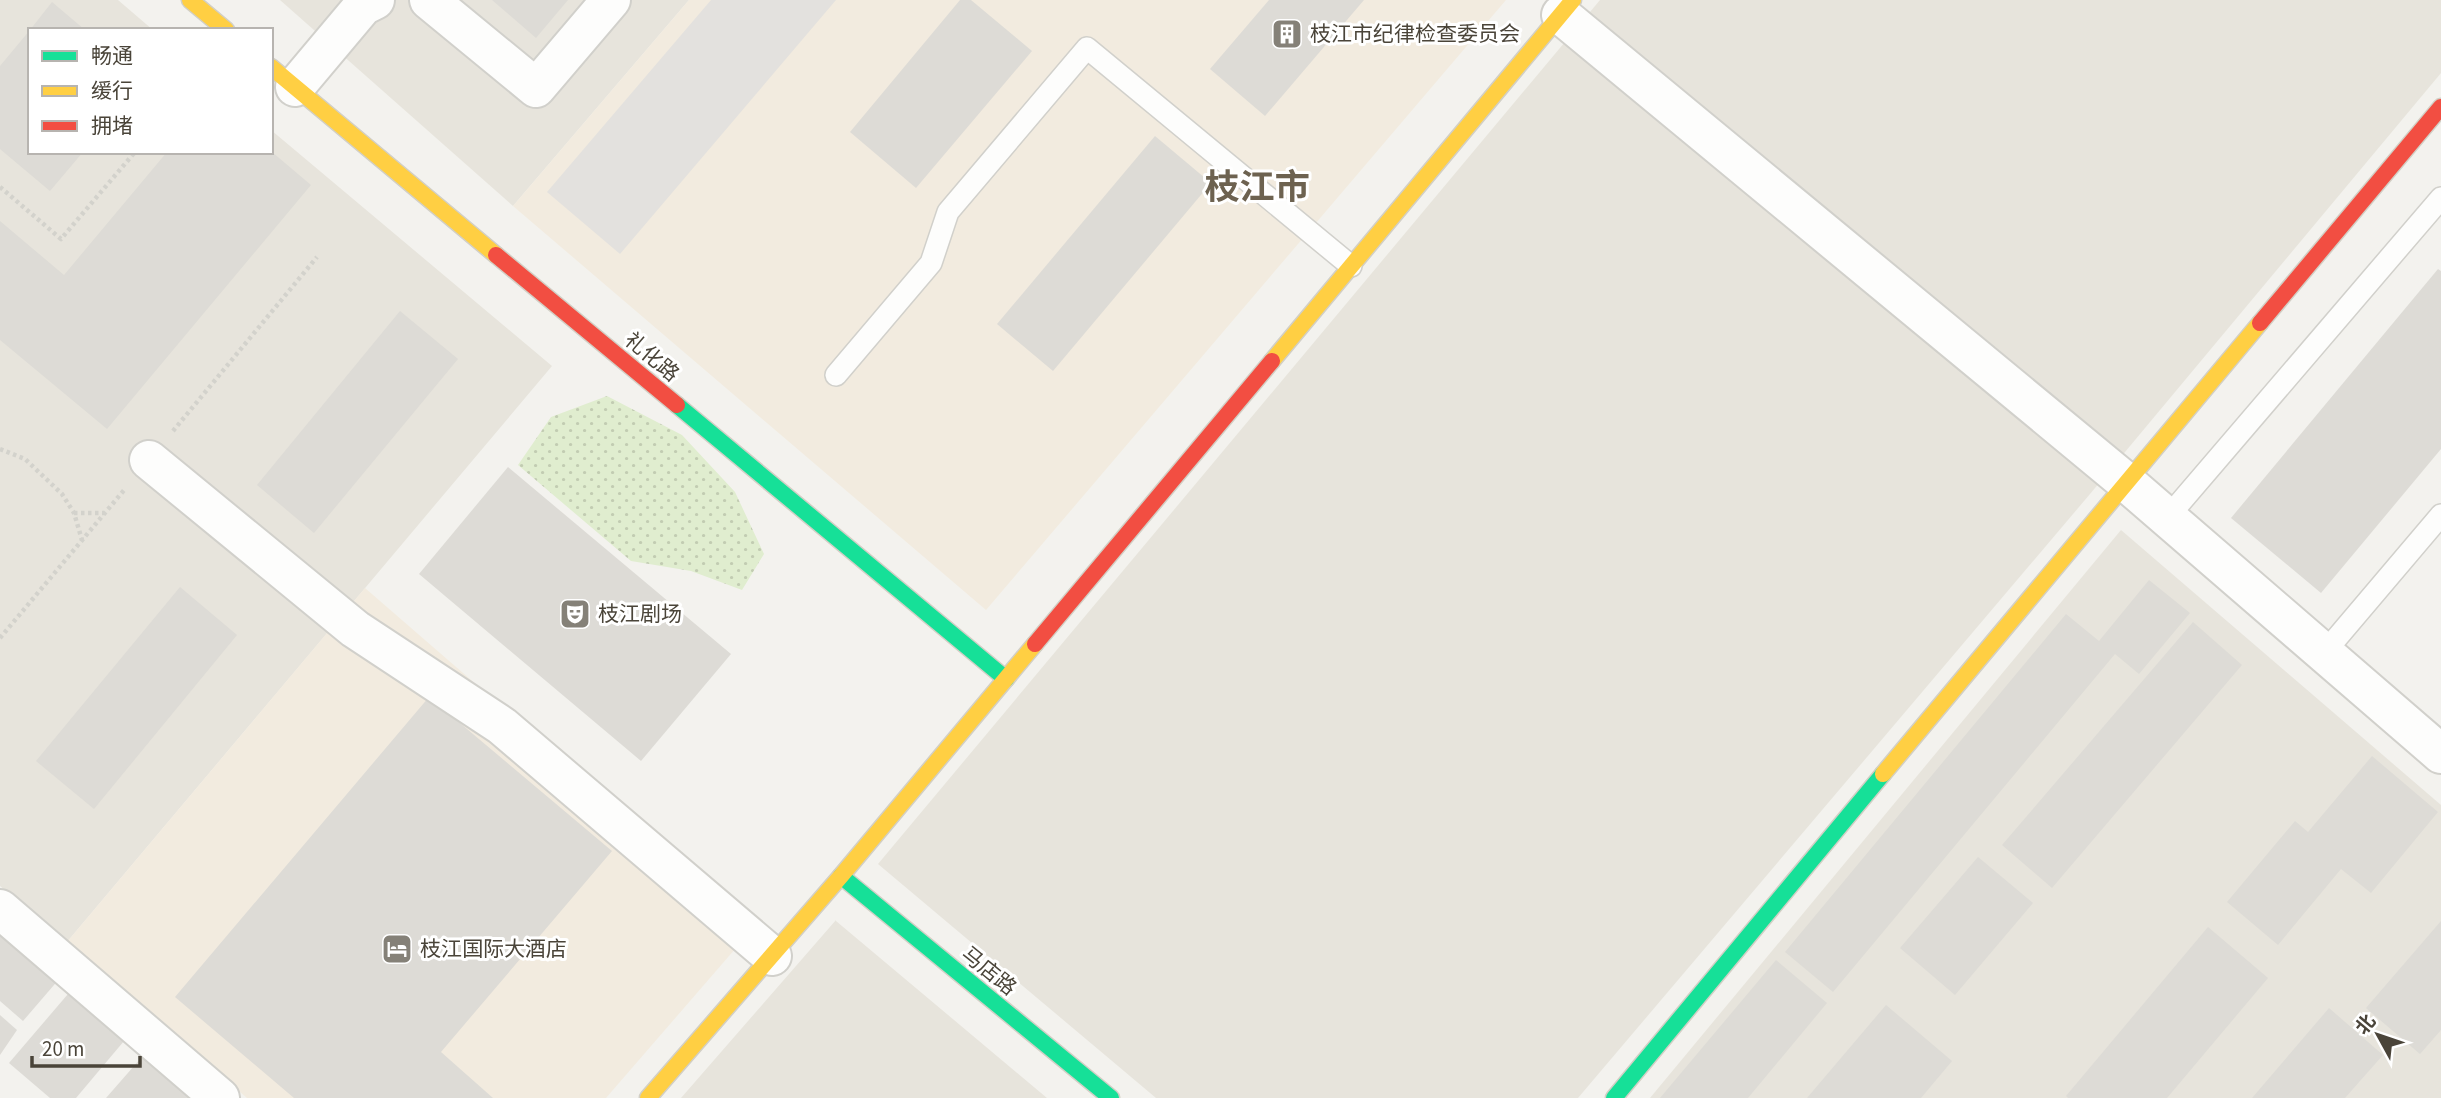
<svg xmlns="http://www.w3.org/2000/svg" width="2441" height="1098" viewBox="0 0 2441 1098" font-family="'Source Sans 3','Noto Sans SC',sans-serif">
<defs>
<pattern id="grass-dots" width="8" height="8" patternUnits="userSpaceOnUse" patternTransform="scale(1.75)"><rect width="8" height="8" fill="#e0edcf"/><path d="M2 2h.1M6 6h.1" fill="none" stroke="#c2ccb2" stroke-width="1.8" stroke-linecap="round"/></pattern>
</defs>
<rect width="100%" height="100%" fill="#f3f2ee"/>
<g fill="#e7e4dc">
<path d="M0,0h118l35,30h-123v122h241v-22l281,236 -485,576 -67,-56z"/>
<path d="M280,0h409l-176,206z"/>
<path d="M1600,0h841v73l-351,421 -512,604h-422l-278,-234z"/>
<path d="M2121,530l320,275v293h-791z"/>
<path d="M836,920v1l211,177h-366z"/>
</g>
<g fill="#f2ebdf">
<path d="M689,0h817l-520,610 -473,-404z"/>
<path d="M365,588l390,338 -149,172h-359l-180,-156z"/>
</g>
<path fill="url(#grass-dots)" d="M607,396l75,39 53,57 29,62 -22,36 -51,-19 -60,-10 -113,-96 33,-48z"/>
<path fill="#e3e1de" d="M711,0h125l-216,254 -73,-62z"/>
<g fill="#dddbd6">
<path d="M492,0h76l-32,38z"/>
<path d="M960,0h11l61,51 -116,137 -66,-56z"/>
<path d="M1269,0h95l-99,116 -55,-47z"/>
<path d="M52,2l33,28h-55z"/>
<path d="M30,30v122h53l-33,39 -50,-42v-83z"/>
<path d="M1155,136l56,47 -158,188 -56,-47z"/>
<path d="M167,152h105l39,33 -204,244 -107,-89v-119l64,54z"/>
<path d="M2438,269l3,2v178l-120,144 -90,-75z"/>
<path d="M400,311l58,48 -144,174 -57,-48z"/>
<path d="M508,467l223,187 -90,107 -222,-187z"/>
<path d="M2149,580l41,33 -51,61 -24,-20 -282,338 -48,-40 281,-338 33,27z"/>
<path d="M180,587l57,48 -143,174 -58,-48z"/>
<path d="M2193,622l49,43 -190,223 -50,-43z"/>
<path d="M429,697l183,154 -171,201 52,46h-199l-119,-101z"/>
<path d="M2372,756l66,56 -67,81 -30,-24 -63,76 -51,-43 68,-81 13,11z"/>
<path d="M1978,857l55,46 -78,92 -55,-47z"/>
<path d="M2441,921v109l-21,24 -54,-46z"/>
<path d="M0,927l60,51 -37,43 -23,-20z"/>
<path d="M2208,927l60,51 -101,120h-99l-2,-2z"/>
<path d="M1776,960l51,43 -79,95h-88z"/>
<path d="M68,994l56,47 -48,57h-26l-41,-35z"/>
<path d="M1886,1005l66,56 -31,37h-114z"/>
<path d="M2329,1008l54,47 -38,43h-93z"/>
<path d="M0,1015l17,15 -17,25z"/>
<path d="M148,1050l56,48h-98z"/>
</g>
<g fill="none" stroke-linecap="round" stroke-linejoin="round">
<g stroke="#d1d0cb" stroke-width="24">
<g id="lane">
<path d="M836,375l95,-112 17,-51 139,-164 264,218"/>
<path d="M2167,518l274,-320"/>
<path d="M2324,653l117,-138"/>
</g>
</g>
<g stroke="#d1d0cb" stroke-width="42">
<g id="street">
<path d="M429,0l107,88 75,-88"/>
<path d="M1561,15l565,467 315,272"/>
<path d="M295,87l68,-81 12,-6"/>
<path d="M149,460l206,169 147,97 270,230"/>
<path d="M0,909l220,189"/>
</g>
</g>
<g stroke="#d2cfc5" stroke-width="19">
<g id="fast">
<path d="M677,405l329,274"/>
<path d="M841,876l270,222"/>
<path d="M1614,1098l269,-324"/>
</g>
</g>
<g stroke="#d2cfc5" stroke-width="19">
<g id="slow">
<path d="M190,0l36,30"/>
<path d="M271,67l225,188"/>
<path d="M1272,361l301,-361"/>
<path d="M1883,774l377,-451"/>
<path d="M648,1098l193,-222 194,-232"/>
</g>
</g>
<g stroke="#d2cfc5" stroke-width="19">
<g id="jam">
<path d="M496,255l181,150"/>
<path d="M2260,323l181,-216"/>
<path d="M1035,644l237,-283"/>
</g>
</g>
<g stroke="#d3d2cc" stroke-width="4.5" stroke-dasharray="3.5 3.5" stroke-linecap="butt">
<path d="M0,187l61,52 74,-87"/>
<path d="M173,431l144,-174"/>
<path d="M0,449l25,10 37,35 12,19 8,27"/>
<path d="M74,513h30"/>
<path d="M0,638l125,-149"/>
</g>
<use href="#lane" stroke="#fdfdfc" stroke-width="21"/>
<use href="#street" stroke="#fdfdfc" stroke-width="38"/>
<use href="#fast" stroke="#16e098" stroke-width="16"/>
<use href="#slow" stroke="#ffcf43" stroke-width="16"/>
<use href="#jam" stroke="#f24e42" stroke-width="16"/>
</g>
<defs>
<g id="building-square" transform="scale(1.575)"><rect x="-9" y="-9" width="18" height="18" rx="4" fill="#858178" stroke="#fff"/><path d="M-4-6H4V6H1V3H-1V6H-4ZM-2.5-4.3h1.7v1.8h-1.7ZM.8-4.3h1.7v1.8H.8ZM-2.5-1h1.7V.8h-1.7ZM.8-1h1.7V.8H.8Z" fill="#fff"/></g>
<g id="theatre-square" transform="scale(1.575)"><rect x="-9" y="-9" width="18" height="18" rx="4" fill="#858178" stroke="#fff"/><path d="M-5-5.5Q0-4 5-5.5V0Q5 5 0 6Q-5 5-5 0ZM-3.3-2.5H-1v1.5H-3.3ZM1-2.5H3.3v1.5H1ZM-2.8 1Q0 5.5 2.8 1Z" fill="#fff"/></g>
<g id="hotel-square" transform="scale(1.575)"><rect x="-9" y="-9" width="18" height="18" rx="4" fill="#858178" stroke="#fff"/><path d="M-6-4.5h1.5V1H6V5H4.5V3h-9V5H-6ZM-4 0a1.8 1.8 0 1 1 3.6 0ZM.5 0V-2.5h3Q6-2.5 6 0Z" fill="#fff"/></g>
</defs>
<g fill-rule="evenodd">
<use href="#building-square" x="1287" y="34"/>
<use href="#theatre-square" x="575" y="614"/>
<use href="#hotel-square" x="397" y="949"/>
</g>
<g text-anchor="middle" stroke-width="6" stroke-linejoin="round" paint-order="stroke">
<g font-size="21" fill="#4a4439" stroke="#fff" text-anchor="start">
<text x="1310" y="41">枝江市纪律检查委员会</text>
<text x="598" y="621">枝江剧场</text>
<text x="420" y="956">枝江国际大酒店</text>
</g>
<g font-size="21" fill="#4a4439" stroke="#fff">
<text transform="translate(652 357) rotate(40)" y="7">礼化路</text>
<text transform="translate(989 971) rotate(39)" y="7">马店路</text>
</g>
<g font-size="35" font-weight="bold" fill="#6d6250" stroke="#fff">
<text x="1257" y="199">枝江市</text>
</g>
</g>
<rect x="28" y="28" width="245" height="126" fill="#ffffff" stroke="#b7b4b0" stroke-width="2"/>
<rect x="42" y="51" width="35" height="10" fill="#16e098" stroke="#b7b4b0" stroke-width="2"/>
<text x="91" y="63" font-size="21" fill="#4a4439">畅通</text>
<rect x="42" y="86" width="35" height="10" fill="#ffcf43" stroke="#b7b4b0" stroke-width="2"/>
<text x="91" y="98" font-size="21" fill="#4a4439">缓行</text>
<rect x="42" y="121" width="35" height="10" fill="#f24e42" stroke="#b7b4b0" stroke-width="2"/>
<text x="91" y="133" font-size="21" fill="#4a4439">拥堵</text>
<g transform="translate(2378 1035) rotate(310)" stroke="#ffffff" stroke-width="5" paint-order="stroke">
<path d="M0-5L12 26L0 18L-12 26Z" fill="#4a4439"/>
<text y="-10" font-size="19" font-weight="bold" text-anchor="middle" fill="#4a4439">北</text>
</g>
<path d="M32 1056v10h108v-10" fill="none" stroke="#4a4439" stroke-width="3.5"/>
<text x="42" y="1056" font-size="21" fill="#4a4439" stroke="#ffffff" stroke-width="5" paint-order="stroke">20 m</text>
</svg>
